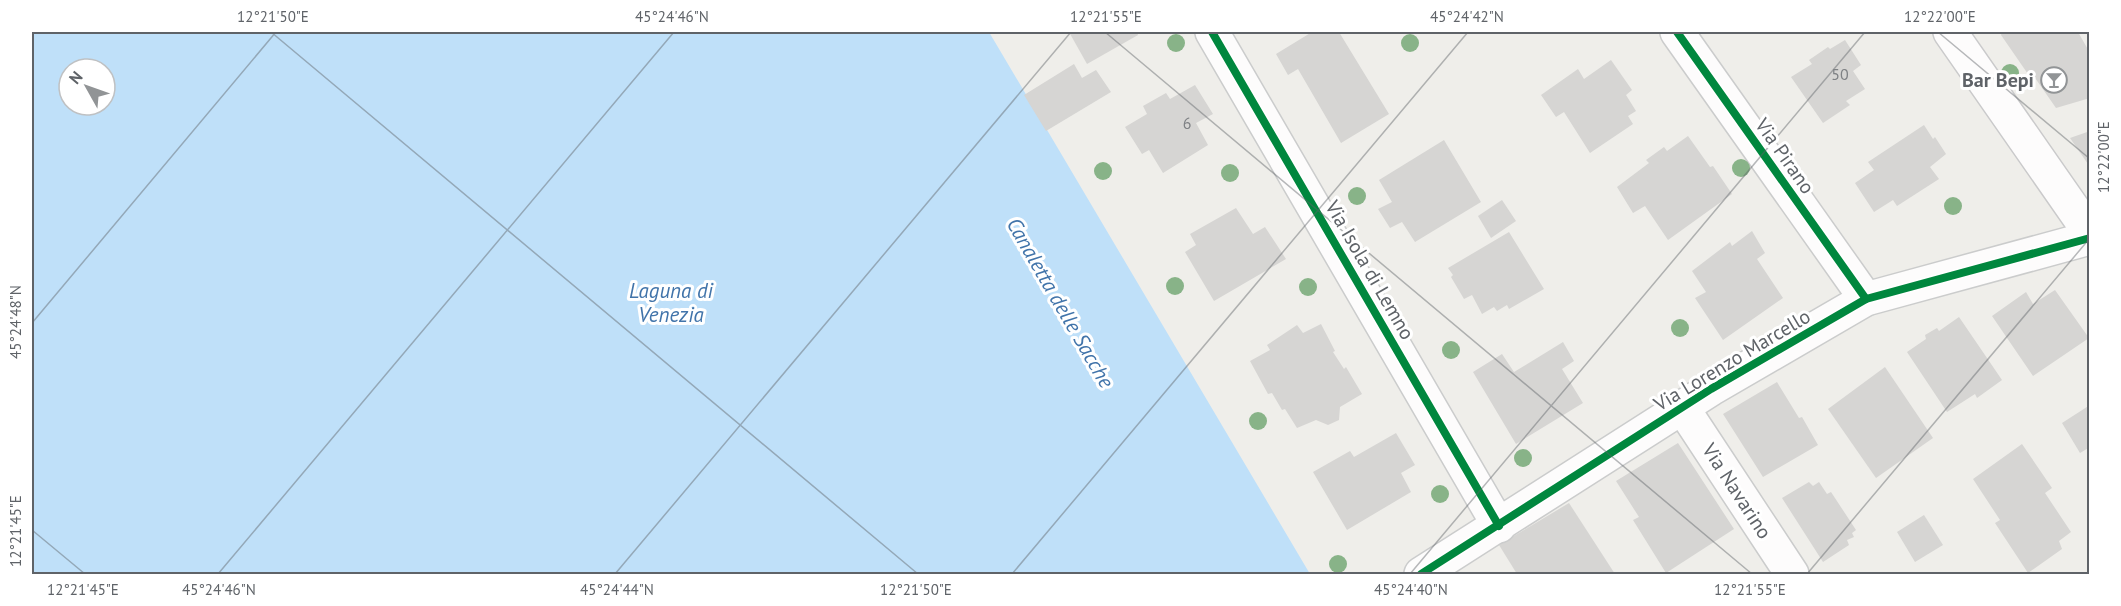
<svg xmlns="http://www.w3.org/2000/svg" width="2121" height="606" viewBox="0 0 2121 606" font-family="'PT Sans',sans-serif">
<rect width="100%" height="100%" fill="#efeeea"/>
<path fill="#bfe0f9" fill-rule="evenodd" d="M32,32h957l321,542h-1278zM69,69h36v36h-36z"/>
<g fill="#d6d5d3">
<path d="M1069,32h68l1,3 -51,29z"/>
<path d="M1312,32h27l50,82 -48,29 -43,-74 -10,6 -12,-21z"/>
<path d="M2002,32h76l12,21v45l-34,10 -23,-33 -3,2 -29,-42z"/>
<path d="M1845,40l16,25 -8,6 12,18 -19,12 4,4 -27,18 -32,-46 21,-13 -3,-4 19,-13 2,2z"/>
<path d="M1611,60l21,30 -6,5 10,16 -8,5 5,8 -43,29 -26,-41 -8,5 -15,-22 37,-26 6,10z"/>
<path d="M1074,64l8,14 14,-8 15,22 -65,39 -22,-36z"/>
<path d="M1195,85l18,29 -17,9 12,22 -45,28 -14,-23 -7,4 -17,-27 22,-13 -4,-8 23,-13 4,6z"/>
<path d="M1924,125l9,14 2,-2 11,17 -16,13 9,12 -42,27 -4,-6 -19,12 -19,-29 19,-13 -6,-8z"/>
<path d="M2090,131v36l-20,-29z"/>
<path d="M1688,136l22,31 3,-1 19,28 -64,46 -23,-34 -12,7 -16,-26 32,-24 -3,-3 18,-13 3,4z"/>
<path d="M1444,140l37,62 -66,40 -13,-20 -12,6 -12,-19 14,-7 -13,-22z"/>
<path d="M1502,200l14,21 -25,17 -13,-22z"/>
<path d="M1236,208l17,26 12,-7 21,32 -72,42 -29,-49 11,-7 -6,-11z"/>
<path d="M1752,231l13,22 -8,6 26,39 -60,42 -28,-42 11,-6 -14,-21 38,-29 2,4z"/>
<path d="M1509,232l35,57 -35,20 -2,-4 -10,6 -3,-4 -12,7 -10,-19 -8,4 -13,-22 2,-2 -5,-7z"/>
<path d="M2055,290l34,48 -56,38 -41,-60 34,-24 7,12z"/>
<path d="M1959,317l43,63 -25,18 -2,-4 -28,18 -40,-60 19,-13 -1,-4 12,-7 2,3z"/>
<path d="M1321,324l14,27 -2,1 11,17 2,-2 16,27 -22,13 -1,13 -11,5 -12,-5 -19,8 -12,-19 -3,1 -10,-17 -4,1 -18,-33 20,-11 -3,-5 30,-20 6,8z"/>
<path d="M1563,342l11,19 -12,8 21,34 -67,41 -43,-72 29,-18 12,18z"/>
<path d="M1885,367l48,71 -57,40 -48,-69z"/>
<path d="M1777,382l22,36 3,-1 16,28 -55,32 -40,-63z"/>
<path d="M2090,405v42l-10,6 -18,-30z"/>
<path d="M1396,433l19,32 -14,8 10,19 -64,38 -34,-58 37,-21 4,6z"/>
<path d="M1678,443l56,86 -68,44 -33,-53 6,-3 -23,-36z"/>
<path d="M2022,444l30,44 -7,5 26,39 -12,9 3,8 -34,24 -33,-50 5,-3 -27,-41z"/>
<path d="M1809,482l4,4 6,-4 8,12 4,-2 25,38 -4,3 2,4 -7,3 2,5 -26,17 -41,-64z"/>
<path d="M1569,503l46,71h-98l-18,-29z"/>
<path d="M1924,515l19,30 -28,17 -18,-30z"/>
</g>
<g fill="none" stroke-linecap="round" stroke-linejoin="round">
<g stroke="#cbcccc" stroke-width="36">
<g id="street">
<path d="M1212,32l287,494"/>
<path d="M1677,32l189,267"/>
<path d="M1682,407l110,167"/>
<path d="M1421,574l290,-185 155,-90 224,-61"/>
</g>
</g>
<g stroke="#cacacb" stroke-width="36">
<path id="secondary" d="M1950,32l140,201"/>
</g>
<use href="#street" stroke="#fdfcfc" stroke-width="33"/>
<use href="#secondary" stroke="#fdfcfc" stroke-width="33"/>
<g stroke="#fff" stroke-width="11">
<g id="cycleway">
<path d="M1212,32l287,494"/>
<path d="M1677,32l189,267"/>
<path d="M1421,574l290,-185 155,-90 224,-61"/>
</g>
</g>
<use href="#cycleway" stroke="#00873e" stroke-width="8"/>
</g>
<g fill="#88b388">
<circle cx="1176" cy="43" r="9"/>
<circle cx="1410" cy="43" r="9"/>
<circle cx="2010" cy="73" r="9"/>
<circle cx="1741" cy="168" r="9"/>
<circle cx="1103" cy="171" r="9"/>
<circle cx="1230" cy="173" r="9"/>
<circle cx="1357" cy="196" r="9"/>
<circle cx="1953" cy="206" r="9"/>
<circle cx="1175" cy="286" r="9"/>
<circle cx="1308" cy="287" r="9"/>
<circle cx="1680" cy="328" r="9"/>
<circle cx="1451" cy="350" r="9"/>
<circle cx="1258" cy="421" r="9"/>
<circle cx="1523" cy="458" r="9"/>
<circle cx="1440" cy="494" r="9"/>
<circle cx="1338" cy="564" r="9"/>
</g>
<path fill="none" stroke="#5f6368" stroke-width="1.5" stroke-opacity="0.45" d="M271,32l647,542M1105,32l647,542M1938,32l152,127M32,323l244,-291M32,530l53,44M218,574l456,-542M615,574l456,-542M1012,574l456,-542M1410,574l455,-542M1807,574l283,-336"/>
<defs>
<g id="bar-ring" transform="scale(1.35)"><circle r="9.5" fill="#fff" stroke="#919496" stroke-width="1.5"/><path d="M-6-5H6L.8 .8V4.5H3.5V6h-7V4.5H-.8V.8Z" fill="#919496"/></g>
</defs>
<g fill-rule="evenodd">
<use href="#bar-ring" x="2054" y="80"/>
</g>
<g text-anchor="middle" stroke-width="6" stroke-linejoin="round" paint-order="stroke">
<g font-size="16" fill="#7e8184">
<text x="1840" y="80">50</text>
<text x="1187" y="129">6</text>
</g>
<g font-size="20" font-weight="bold" fill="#5f6368" stroke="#fff" text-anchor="end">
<text x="2034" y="87">Bar Bepi</text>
</g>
<g font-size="20" fill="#5f6368" stroke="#fff">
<text transform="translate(1785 156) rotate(55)" y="7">Via Pirano</text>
<text transform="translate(1370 270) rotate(60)" y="7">Via Isola di Lemno</text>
<text transform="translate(1732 360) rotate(-31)" y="7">Via Lorenzo Marcello</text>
<text transform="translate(1737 491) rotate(57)" y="7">Via Navarino</text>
</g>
<g font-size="21" font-style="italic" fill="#4174aa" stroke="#fff">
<text x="671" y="298">Laguna di<tspan x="671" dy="24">Venezia</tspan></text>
<text transform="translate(1060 303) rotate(60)" y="7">Canaletta delle Sacche</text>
</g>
</g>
<rect width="2121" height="606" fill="none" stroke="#ffffff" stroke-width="66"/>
<g transform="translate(87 87) rotate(310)"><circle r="28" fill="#ffffff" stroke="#bfc1c3" stroke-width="1.5"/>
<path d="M0-4.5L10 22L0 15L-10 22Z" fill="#919496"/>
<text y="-9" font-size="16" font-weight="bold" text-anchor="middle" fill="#5f6368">N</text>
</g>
<rect x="33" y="33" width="2055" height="540" fill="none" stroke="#5f6368" stroke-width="2"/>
<g font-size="15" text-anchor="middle" fill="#5f6368">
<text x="273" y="22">12°21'50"E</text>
<text x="672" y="22">45°24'46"N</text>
<text x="1106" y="22">12°21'55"E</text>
<text x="1467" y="22">45°24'42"N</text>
<text x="1940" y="22">12°22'00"E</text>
<text transform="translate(2104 157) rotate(-90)" y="5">12°22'00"E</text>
<text transform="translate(16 322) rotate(-90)" y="5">45°24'48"N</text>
<text transform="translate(16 531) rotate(-90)" y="5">12°21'45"E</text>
<text x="83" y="595">12°21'45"E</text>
<text x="219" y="595">45°24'46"N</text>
<text x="617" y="595">45°24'44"N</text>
<text x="916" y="595">12°21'50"E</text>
<text x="1411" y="595">45°24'40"N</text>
<text x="1750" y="595">12°21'55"E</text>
</g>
</svg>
